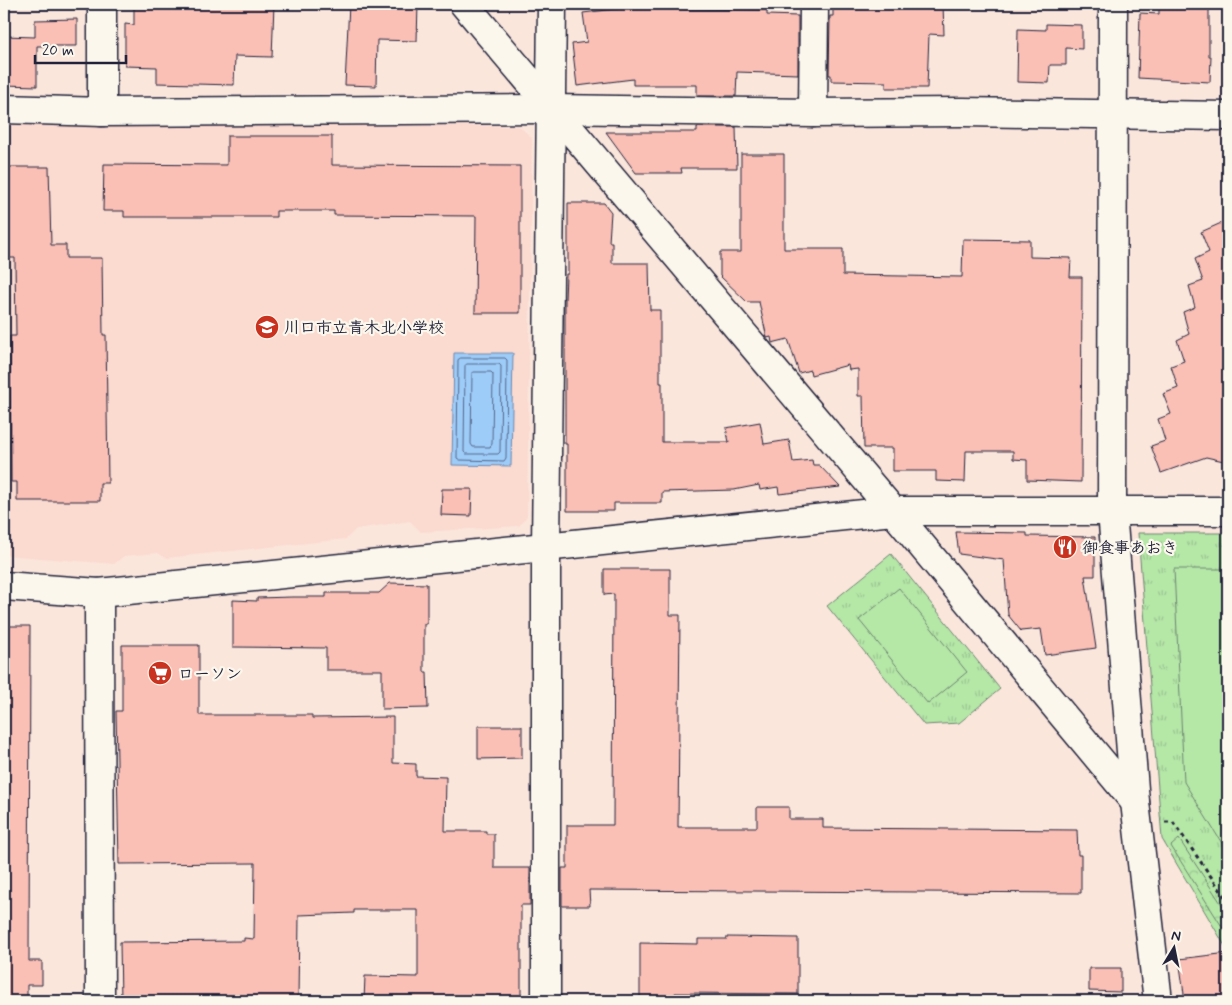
<svg xmlns="http://www.w3.org/2000/svg" width="1232" height="1005" viewBox="0 0 1232 1005" font-family="Mynerve,'Klee One',sans-serif">
<defs>
<pattern id="grass-tufts" width="24" height="20" patternUnits="userSpaceOnUse" patternTransform="scale(1.25)"><rect width="24" height="20" fill="#b5e7a7"/><path d="M3 7l-1-3M5 7V3M7 7l1-3M15 17l-1-3M17 17v-4M19 17l1-3" fill="none" stroke="#9bc691"/></pattern>
<pattern id="forest-crowns" width="20" height="18" patternUnits="userSpaceOnUse" patternTransform="scale(1.25)"><rect width="20" height="18" fill="#b5e7a7"/><path d="M2 6a3 3 0 1 1 6 0M12 15a3 3 0 1 1 6 0" fill="none" stroke="#9bc691"/></pattern>
</defs>
<rect width="100%" height="100%" fill="#fbe6dc"/>
<filter id="ink" filterUnits="userSpaceOnUse"><feTurbulence type="fractalNoise" baseFrequency=".02" numOctaves="2"/><feDisplacementMap in="SourceGraphic" scale="10" xChannelSelector="R" yChannelSelector="G"/><feConvolveMatrix kernelMatrix="1 2 1 2 8 2 1 2 1" color-interpolation-filters="sRGB"/></filter>
<g filter="url(#ink)">
<path fill="#fbdad0" d="M4,123l515,3 13,12 -5,378 -8,10 -98,6 -11,-11 -54,8 -10,10 -180,19 -8,-5 -34,3 -10,8 -110,-9z"/>
<g fill="url(#grass-tufts)" stroke="#6c8471">
<path d="M1138,533h90v418l-66,-112z"/>
<path d="M891,554l109,135 -41,34 -35,2 -97,-119z"/>
</g>
<path fill="url(#forest-crowns)" stroke="#6c8471" d="M1179,839l49,75v22l-57,-90z"/>
<g fill="#b5e7a7" stroke="#6c8471">
<path d="M1174,569h54v284l-44,-71z"/>
<path d="M899,588l68,84 -39,32 -69,-84z"/>
</g>
<path fill="#9eccf9" stroke="#6c88ad" d="M454,353h59l-2,113 -59,-1z"/>
<g fill="none" stroke-linecap="round" stroke-linejoin="round">
<g stroke="#546687" stroke-width="1">
<path d="M461,358h44l2,2 -1,98 -2,3 -44,-1 -3,-2 1,-98z"/>
<path d="M467,364h32l2,2 -1,86 -2,2h-32l-2,-2 1,-86z"/>
<path d="M474,372h17l2,2 -1,70 -2,3h-17l-2,-3 1,-70z"/>
</g>
</g>
<g fill="#fabfb5" stroke="#22223b">
<path d="M134,4h140l-2,53 -37,-1 -1,29 -77,-2v-16l-32,-1v-42l9,1z"/>
<path d="M349,4h69l-1,37 -40,-1 -1,46 -31,-1z"/>
<path d="M639,4h44v5l84,1v5l31,1v58l-61,-2 -1,24h-39v-11h-64v-6l-56,7 -5,-42 15,-2 -4,-29 56,-7z"/>
<path d="M833,4h110l1,31 -15,-1 -2,54h-41v-6l-55,-1v-6h-2l1,-59h3z"/>
<path d="M1159,4h50v52h2l-1,26 -72,-4 2,-65 19,1z"/>
<path d="M77,19v27h-40v40l-33,-1v-49l31,1v-17z"/>
<path d="M1046,24l36,1v24l-16,-1v17h-16l-1,18 -32,-1 1,-53 28,1z"/>
<path d="M697,127h39l1,41h-56l1,5h-46l-30,-41h91z"/>
<path d="M227,136h105v29l188,1v147h-45l1,-97 -142,-1v-4h-58v6h-152v-6h-21l1,-47 123,1z"/>
<path d="M741,154h43v95h59v26l119,2 1,-38 67,1v17l41,1 -1,19h12l-1,205 -54,-2v-20l-14,-1v-8h-47l-1,31 -29,-1v-10h-43v-23h-29l-1,-52h-5v-27l-9,1 -1,-5 -37,10 -1,-5 -11,3 -11,-34 -16,4 -1,-6 -4,1 -8,-36h-12l-27,-26v-24h21z"/>
<path d="M4,167h45l2,78h15v13h36l1,77h3l2,148h-8v18h-83v-19h-6l-1,-146h6l-1,-78h-11z"/>
<path d="M568,203h36l7,9 -2,30h3v21h37l1,47h10v73h2v59h67l-3,-14 34,-6 4,22 25,-4 4,22 19,-2 1,5h6l21,22 -61,7 -1,-7 -18,3 -1,-5 -25,5 -72,2v11h-48v8h-47v-67h-2v-144l1,-26h2z"/>
<path d="M1228,220v242l-22,-5 -45,16 -10,-27 14,-5 -7,-22 13,-5 -8,-20 15,-6 -7,-22 13,-5 -7,-21 12,-6 -6,-22 12,-5 -6,-21 14,-5 -8,-22 14,-7 -8,-20z"/>
<path d="M442,489h30l-1,27 -30,-1z"/>
<path d="M956,532l71,1v3l68,1v39h-10l11,72 -51,7 -4,-26 -20,2 -13,-16 -4,-55 -45,-6z"/>
<path d="M604,569h66v46h10l-2,212h79v-20h32v12h34v9l254,2 1,25h3v38l-492,-3 1,16h-28v-38h5v-43h46l1,-231 -10,1z"/>
<path d="M390,583l37,1v40h-3v48h3l1,36 -46,1v-39h-56v-22l-93,-1v-47l24,1v-3l35,-1h34v-4h53z"/>
<path d="M4,626h26l-1,335h13v24h-15v13l-23,-1z"/>
<path d="M122,645h77v70h113v3l81,-1v46l23,1v12l30,1 -1,54h41v3h8v34h36v37h-9v96h-157l1,-25 53,1v-67h-64v3l-55,2 -1,86h-177l-1,-59 124,-1v-3l10,1 1,-76 -136,1 -3,-153h6z"/>
<path d="M478,726h44v32l-44,1z"/>
<path d="M727,937l71,1v56l-123,-1v8h-35v-58l58,1v-5h29z"/>
<path d="M1228,953v48h-43l-6,-42z"/>
<path d="M1089,968h32v24l-32,-1z"/>
</g>
<g fill="none" stroke-linecap="round" stroke-linejoin="round">
<g stroke="#22223b" stroke-width="31">
<g id="minor">
<path d="M464,4l429,507 242,291"/>
<path d="M1113,4l-1,507 23,291 23,199"/>
<path d="M4,109l98,3 450,-3 261,4 150,-1 265,4"/>
<path d="M102,112v-108"/>
<path d="M813,113l1,-109"/>
<path d="M4,586l95,7 794,-82h335"/>
<path d="M99,593l1,408"/>
<path d="M546,1001v-454l6,-543"/>
</g>
</g>
<path stroke="#22223b" stroke-width="3" stroke-dasharray="4 4" stroke-linecap="butt" d="M1165,822h8l55,79"/>
<use href="#minor" stroke="#fbf7ec" stroke-width="28"/>
</g>
</g>
<defs>
<g id="school-disc" transform="scale(1.25)"><circle r="9.5" fill="#c8321e" stroke="#fbf7ec"/><path d="M0-5L7-2L0 1L-7-2ZM-4 1L0 2.5L4 1V4Q0 6-4 4Z" fill="#fff"/></g>
<g id="restaurant-disc" transform="scale(1.25)"><circle r="9.5" fill="#c8321e" stroke="#fbf7ec"/><path d="M-5-6h1v4h1v-4h1v4h1v-4h1v5L-1.5 .5V6h-2V.5L-5-1ZM5-6V6H3V1.5H1.5Q1.5-4 5-6Z" fill="#fff"/></g>
<g id="supermarket-disc" transform="scale(1.25)"><circle r="9.5" fill="#c8321e" stroke="#fbf7ec"/><path d="M-6-5.5h2.5l.6 2H6L4.5 2H-2.5L-4.4-4H-6ZM-1.5 3.2a1.3 1.3 0 1 0 .1 0ZM3 3.2a1.3 1.3 0 1 0 .1 0Z" fill="#fff"/></g>
</defs>
<g fill-rule="evenodd">
<use href="#school-disc" x="267" y="327"/>
<use href="#restaurant-disc" x="1065" y="547"/>
<use href="#supermarket-disc" x="160" y="673"/>
</g>
<g text-anchor="middle" stroke-width="4.5" stroke-linejoin="round" paint-order="stroke">
<g font-size="16" font-weight="bold" fill="#22223b" stroke="#fbf7ec" text-anchor="start">
<text x="284" y="333">川口市立青木北小学校</text>
<text x="1082" y="553">御食事あおき</text>
<text x="178" y="679">ローソン</text>
</g>
</g>
<rect width="1232" height="1005" fill="none" stroke="#fbf7ec" stroke-width="20"/>
<rect x="10" y="10" width="1212" height="985" fill="none" stroke="#22223b" stroke-width="2" filter="url(#ink)"/>
<g transform="translate(1174 948) rotate(10)" stroke="#fbf7ec" stroke-width="4" paint-order="stroke">
<path d="M0-4L9 19L0 12L-9 19Z" fill="#22223b"/>
<text y="-8" font-size="14" font-weight="bold" text-anchor="middle" fill="#22223b">N</text>
</g>
<path d="M35 55v8h91v-8" fill="none" stroke="#22223b" stroke-width="2.5"/>
<text x="42" y="55" font-size="15" fill="#22223b" stroke="#fbf7ec" stroke-width="4" paint-order="stroke">20 m</text>
</svg>
